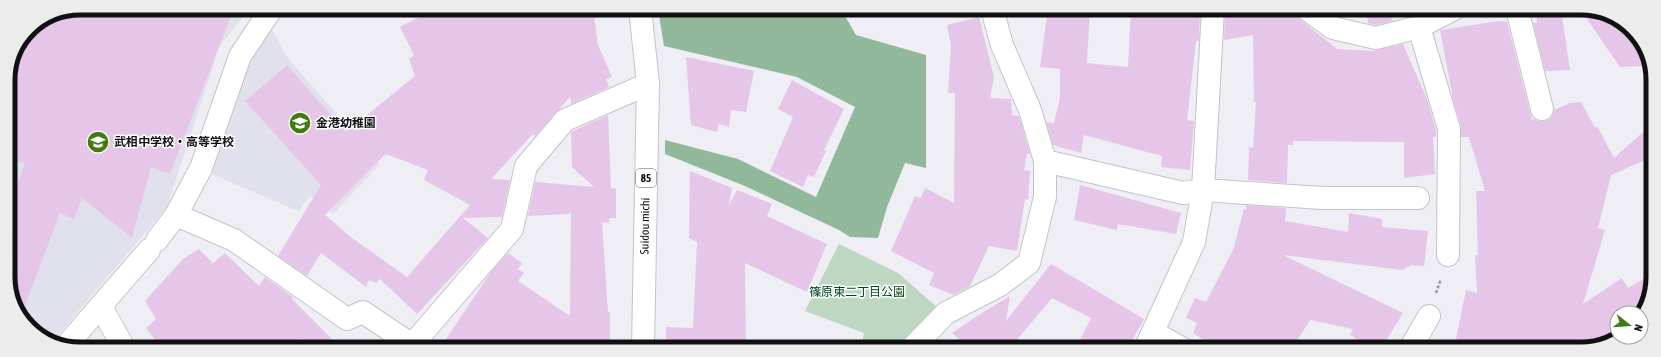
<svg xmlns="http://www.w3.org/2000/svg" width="1661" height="357" viewBox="0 0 1661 357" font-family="'Asap Condensed','Noto Sans JP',sans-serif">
<rect width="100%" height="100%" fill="#eeeef4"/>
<g fill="#e1e1ee">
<path d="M80,8h171l-31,37 -53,162 -114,134 -24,-13 -20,-37 -1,-215z"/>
<path d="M271,28l16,29 93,107 -47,50 -23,-18 -12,15 -86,-37 39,-114z"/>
</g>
<path fill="#bdd7c3" d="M839,244l59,29 40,35 -36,40h-41l3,-15 -59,-22z"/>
<path fill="#92b89b" d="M658,9h183l15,26 70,20v113l-21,-5 -18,44 -9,31 -28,-1 -11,-7 -94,-44 -80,-32v-14l73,19 78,38 39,-90 -58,-30 -133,-31z"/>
<g fill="#e6c6e8" fill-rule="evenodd">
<path d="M80,8h154l-64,166 -19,-7 -19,71 -50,-40 -8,21 -14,-6 -38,101 -13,-23v-86l16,-41 -16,-6 -1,-82 21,-47 24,-16z"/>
<path d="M437,8h156l5,37 14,32 -6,2 3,8 -38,17 -1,-7 -35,39 -2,-2 -42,45 19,1 -8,37 -39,1 25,20 -71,76 -37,-35 -4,4 -7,-3 -3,7 -45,-34 -14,23 -29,-20 43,-71 -76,-84 42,-36 59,67 69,-56 -6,-17 5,-4 -14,-28zM386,154l42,16 -4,10 46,25 -63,72 -55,-39 -27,-23 50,-51z"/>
<path d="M1048,9h42l-3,54 41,4 3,-58h69l-1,32h-3l-9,79 7,1 -4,49 -29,-3 1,-11 -78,-21 -3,18 -28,-8 -7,-23 8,1 6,-25v-29l-20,-2z"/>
<path d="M1225,9h66l9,10 37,30 36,2 30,-7 24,55 9,32v6h-3l2,37 -31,4v-36l-111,-1v4h-5l-1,38 -39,-3 1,-33 4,1 3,-46h-2l-1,-67 -29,5z"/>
<path d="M1366,9h21l6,12 -17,4 -8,-2z"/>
<path d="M1536,9h25l9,61 -25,1 -12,-48h4z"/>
<path d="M1580,9h14l23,12 34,45 -31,1z"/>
<path d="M979,17l15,60 -4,21 21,1 1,16 7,1 11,38h-3l-3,16 6,1 -2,29 -3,-1 -8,52 -28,-5 -19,40 -17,9 -24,-10 5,-12 -43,-22 24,-55 6,2 4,-10 29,15 1,-110h-7l3,-47 -4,-21z"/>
<path d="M1499,21l8,1 25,98 2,-1 5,2h6l6,-3 3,-8 16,-7 11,-1 14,26 2,-2 17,32 38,-34v33l-41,18 -13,53 7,2 -22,74 39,-26 6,10 24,-14v16l-13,23h-22v23l-32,13h-131l12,-59 11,3 -2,-38h3l-2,-64h9l-16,-54h-8v-11l-8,-27 -13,-69z"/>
<path d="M686,57l68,14 -8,41 -15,-2 -2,17 -10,-3 -2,8 -26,-7z"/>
<path d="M792,80l52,29 -20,41 2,1 -12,26 -6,-2 -5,12 -33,-16 23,-54 -15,-8z"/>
<path d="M608,115l3,73 5,1v29h-7v5l-7,-1 6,90h2v36h-170l51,-76 17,-19 14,10 -4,6 6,4 -6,8 52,35 1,-106 -2,4 -41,2 7,-34 59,5 -22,-20 -1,-35z"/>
<path d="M690,171l42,17 -3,17 8,-15 35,14 -5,12 60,28 -20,48 -62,-29 1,85h-80v-21l27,1 4,-86 -8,-4z"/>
<path d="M1080,185l101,28 -5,21 -58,-10 -1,6 -43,-10z"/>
<path d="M1246,205l40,3 -1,13 63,11 1,-19 33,6v8l46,4 -4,35 -12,-1 -10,5 -119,-15 120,58 -22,36h-26l2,-10 -7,-4 3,-6 -43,-9 -18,29h-85l-6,-11 -8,-5 4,-10 -11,-5 9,-20 11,4 27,-52 11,-41h2z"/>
<path d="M199,249l14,14 12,-10 34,33 6,-9 28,20 -1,2 49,49h-33l-8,-9 -10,9h-129l-15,-20 10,-9 -11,-18 38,-42z"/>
<path d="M1051,264l93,55 -16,29h-37l-12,-6 12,-24 -39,-20 -42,50h-59l8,-9 -7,-6 25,-17 33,-20 -4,25z"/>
</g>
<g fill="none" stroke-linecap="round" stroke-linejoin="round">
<g stroke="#c3c3c9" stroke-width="24">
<g id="minor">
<path d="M1307,9l26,19 43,10 43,-11 30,102 -1,126"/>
<path d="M1517,9l25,100"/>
<path d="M1419,27l35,-18"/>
<path d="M1045,161l138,32 20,-3 119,8h96"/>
<path d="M176,215l58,25 113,79 16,-7 49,33 100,-116 14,-63 39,-46 83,-36"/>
<path d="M157,240l19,-25 25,-47 39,-112 32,-48"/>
<path d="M101,307l23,41"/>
<path d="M1153,332l30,17"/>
<path d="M65,347l84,-97"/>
<path d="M912,348l34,-35 54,-28 29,-22 16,-66v-36l-15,-51 -28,-65 -10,-36"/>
<path d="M1145,349l49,-107 9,-52 10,-181"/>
<path d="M1410,349l19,-33"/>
</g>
</g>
<g stroke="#c3c3c9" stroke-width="24">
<path id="major" d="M640,8l8,76 -5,264"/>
</g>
<path stroke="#9b9b9f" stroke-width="2.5" stroke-dasharray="3 2" stroke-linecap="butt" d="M1436,293l5,-14"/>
<use href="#minor" stroke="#fff" stroke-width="22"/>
<use href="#major" stroke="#fff" stroke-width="22"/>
</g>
<defs>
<g id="school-disc" transform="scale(1.15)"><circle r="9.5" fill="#437b10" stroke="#fff"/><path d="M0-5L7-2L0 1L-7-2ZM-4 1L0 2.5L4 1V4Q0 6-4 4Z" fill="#fff"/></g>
</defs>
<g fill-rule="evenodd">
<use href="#school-disc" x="300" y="123"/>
<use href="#school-disc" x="98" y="142"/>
</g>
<g text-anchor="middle" stroke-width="3" stroke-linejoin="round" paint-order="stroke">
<rect fill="#fff" stroke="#58585a" stroke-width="1" x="636" y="169" width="20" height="18" rx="3"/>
<g font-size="11" font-weight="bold" fill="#111113">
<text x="646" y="182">85</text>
</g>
<g font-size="12" font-weight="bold" fill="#111113" stroke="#fff" text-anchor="start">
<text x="316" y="127">金港幼稚園</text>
<text x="114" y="146">武相中学校・高等学校</text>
</g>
<g font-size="12" fill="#111113" stroke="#fff">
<text transform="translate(645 226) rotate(-89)" y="4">Suidou michi</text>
</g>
<g font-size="12" fill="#024420" stroke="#fff">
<text x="857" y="296">篠原東二丁目公園</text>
</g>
</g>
<path d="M0 0H1661V357H0ZM80 15H1581A65 65 0 0 1 1646 80V277A65 65 0 0 1 1581 342H80A65 65 0 0 1 15 277V80A65 65 0 0 1 80 15Z" fill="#ececec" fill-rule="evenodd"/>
<path fill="none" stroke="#111113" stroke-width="5" d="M80 15H1581A65 65 0 0 1 1646 80V277A65 65 0 0 1 1581 342H80A65 65 0 0 1 15 277V80A65 65 0 0 1 80 15Z"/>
<g transform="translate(1629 325) rotate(107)"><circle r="19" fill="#ffffff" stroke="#a0a0a1"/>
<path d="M0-3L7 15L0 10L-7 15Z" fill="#437b10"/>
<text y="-6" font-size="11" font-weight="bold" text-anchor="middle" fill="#111113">N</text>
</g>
</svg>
